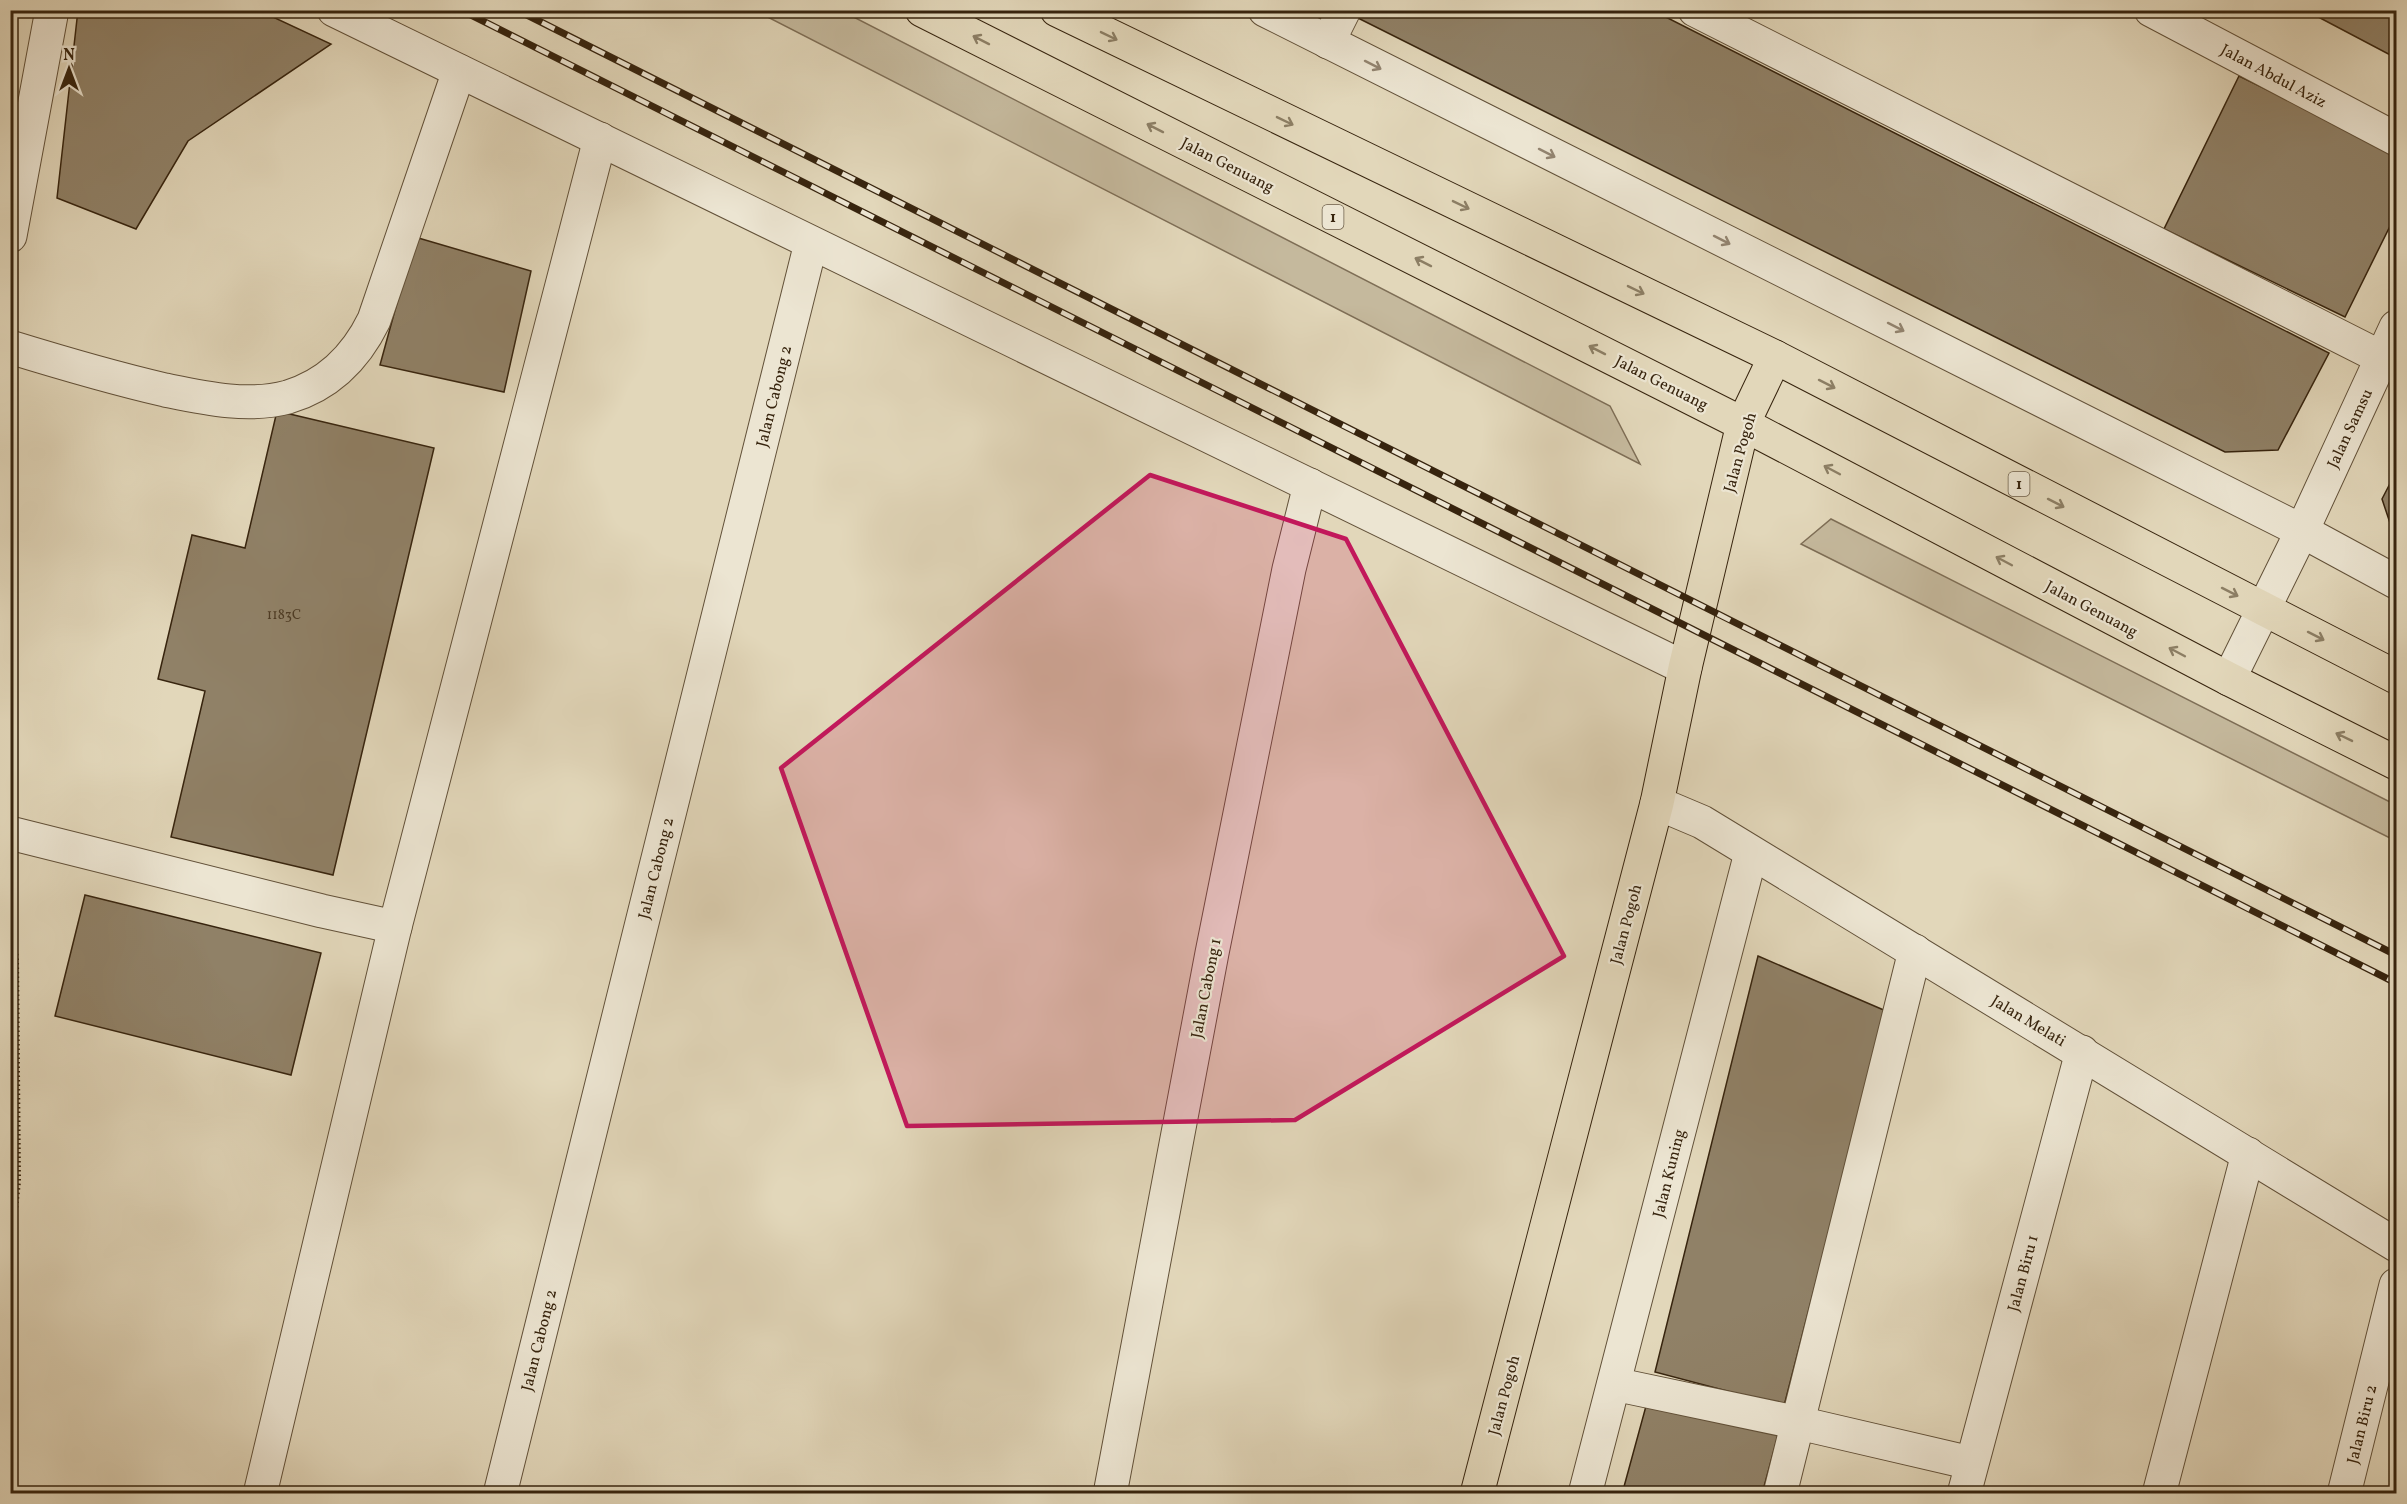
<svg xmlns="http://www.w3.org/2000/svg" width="2407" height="1504" viewBox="0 0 2407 1504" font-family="Vollkorn,serif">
<rect width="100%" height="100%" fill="#e2d7ba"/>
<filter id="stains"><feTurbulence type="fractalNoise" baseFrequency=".00333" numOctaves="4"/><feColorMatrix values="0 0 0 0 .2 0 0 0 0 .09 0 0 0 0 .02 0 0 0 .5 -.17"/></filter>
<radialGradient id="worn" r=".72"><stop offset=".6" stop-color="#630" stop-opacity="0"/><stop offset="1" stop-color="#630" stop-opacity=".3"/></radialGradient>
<g fill="#c5b99d" stroke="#7e6e56" stroke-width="1.5">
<path d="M756,11h86l768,395 30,58z"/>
<path d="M1831,519l565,286v36l-595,-297z"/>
</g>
<g fill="#908167" stroke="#37240e" stroke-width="1.5">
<path d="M78,10h180l73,34 -143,97 -52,88 -79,-31z"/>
<path d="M1342,10h310l677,343 -51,97 -53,2z"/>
<path d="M2305,10h91v48z"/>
<path d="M2239,76l157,77v61l-51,103 -181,-88z"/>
<path d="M415,237l116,34 -27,121 -124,-27z"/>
<path d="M277,411l157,37 -101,427 -162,-38 34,-146 -47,-12 34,-144 53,13z"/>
<path d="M2396,472v69l-14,-42z"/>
<path d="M85,895l236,58 -30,122 -236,-59z"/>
<path d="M1758,956l128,55 -102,395 -129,-34z"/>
<path d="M1646,1406l133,26 -17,62h-140z"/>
</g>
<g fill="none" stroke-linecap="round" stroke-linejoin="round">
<g stroke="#625139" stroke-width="35">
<g id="minor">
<path d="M334,10l1351,658"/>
<path d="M1265,10l1037,521 94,51"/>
<path d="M1695,10l701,355"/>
<path d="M2151,10l245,129"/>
<path d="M1328,42l16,-32"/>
<path d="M10,236l42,-226"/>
<path d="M10,347c52,16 103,31 155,43 39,8 83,18 123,7 40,-12 68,-40 86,-77l85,-249"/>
<path d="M2229,679l73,-148 94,-204"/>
<path d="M1657,803l45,19 694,423"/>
<path d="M10,833l312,78 73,16"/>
<path d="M1614,1384l185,39 172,40"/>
<path d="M260,1494l135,-567 205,-788"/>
<path d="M500,1494l311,-1251"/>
<path d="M1110,1494l102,-541 77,-384 21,-84"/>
<path d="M1585,1494l166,-641"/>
<path d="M1780,1494l135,-543"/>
<path d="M1964,1494l118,-442"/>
<path d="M2159,1494l89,-340"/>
<path d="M2344,1494l52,-209"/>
</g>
</g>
<g stroke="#37240e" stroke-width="35">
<path id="major" d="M1477,1494l180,-691 28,-135 58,-244 32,-67"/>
</g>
<g stroke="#37240e" stroke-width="35">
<g id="highway">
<path d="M922,10l821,414 486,255 167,84"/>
<path d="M1057,10l718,347 621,320"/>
</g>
</g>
<path stroke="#37240e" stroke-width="4" stroke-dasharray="1.5 3" stroke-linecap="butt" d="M10,905l7,53 2,224 -9,82"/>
<use href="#minor" stroke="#ece5d2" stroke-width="33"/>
<use href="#major" stroke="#e2d7ba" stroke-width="33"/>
<use href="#highway" stroke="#e2d7ba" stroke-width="33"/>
<g stroke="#37240e" stroke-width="7">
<g id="rail">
<path d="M461,10l1935,973"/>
<path d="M517,10l1879,945"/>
</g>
</g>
<use href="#rail" stroke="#ece5d2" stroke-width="4.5" stroke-dasharray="14" stroke-linecap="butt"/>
</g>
<defs><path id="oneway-shaft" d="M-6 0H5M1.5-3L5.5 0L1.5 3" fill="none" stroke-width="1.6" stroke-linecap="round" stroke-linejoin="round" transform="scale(1.5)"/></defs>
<g stroke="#8c7e64">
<use href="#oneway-shaft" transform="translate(1109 36) rotate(26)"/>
<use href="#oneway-shaft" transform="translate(981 40) rotate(-153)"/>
<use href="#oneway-shaft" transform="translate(1285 121) rotate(26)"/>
<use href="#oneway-shaft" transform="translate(1155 128) rotate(-153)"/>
<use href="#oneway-shaft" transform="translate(1461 205) rotate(26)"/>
<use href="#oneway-shaft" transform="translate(1423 262) rotate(-153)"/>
<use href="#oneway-shaft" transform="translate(1636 290) rotate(26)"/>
<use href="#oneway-shaft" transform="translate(1597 350) rotate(-153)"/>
<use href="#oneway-shaft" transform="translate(1827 384) rotate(27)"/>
<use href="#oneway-shaft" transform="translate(1832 470) rotate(-152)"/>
<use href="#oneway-shaft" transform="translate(2056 503) rotate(27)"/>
<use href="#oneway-shaft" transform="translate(2004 561) rotate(-152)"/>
<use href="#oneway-shaft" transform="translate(2230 592) rotate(27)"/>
<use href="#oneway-shaft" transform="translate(2316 636) rotate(27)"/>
<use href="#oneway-shaft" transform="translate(2177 652) rotate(-152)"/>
<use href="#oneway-shaft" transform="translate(2344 737) rotate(-154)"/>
</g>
<g stroke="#928470">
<use href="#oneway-shaft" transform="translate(1373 65) rotate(27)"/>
<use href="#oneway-shaft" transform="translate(1547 153) rotate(27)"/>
<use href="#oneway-shaft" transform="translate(1722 240) rotate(27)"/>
<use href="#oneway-shaft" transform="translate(1896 327) rotate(27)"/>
</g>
<path fill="#c2185b" fill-opacity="0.2" stroke="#c2185b" stroke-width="4.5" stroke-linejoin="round" d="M1150,475l196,64 218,417 -269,164 -388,6 -126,-358z"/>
<g text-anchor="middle" stroke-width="4.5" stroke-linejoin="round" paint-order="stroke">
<g font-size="14" fill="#4d3b24">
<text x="284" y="619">1183C</text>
</g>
<g fill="#ece5d2" stroke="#6d5e49" stroke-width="1.5">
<rect x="1322.5" y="205" width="21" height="24" rx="4.5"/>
<rect x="2008.5" y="472" width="21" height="24" rx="4.5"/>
</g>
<g font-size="15" font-weight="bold" fill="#37240e">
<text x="1333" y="222">1</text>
<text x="2019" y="489">1</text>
</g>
<g font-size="16" fill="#37240e" stroke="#ece5d2">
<text transform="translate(2274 75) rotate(28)" y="6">Jalan Abdul Aziz</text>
<text transform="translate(1228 164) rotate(27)" y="6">Jalan Genuang</text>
<text transform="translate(1662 382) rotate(27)" y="6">Jalan Genuang</text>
<text transform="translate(773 396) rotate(-76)" y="6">Jalan Cabong 2</text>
<text transform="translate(2349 428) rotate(-65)" y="6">Jalan Samsu</text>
<text transform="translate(1739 452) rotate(-74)" y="6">Jalan Pogoh</text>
<text transform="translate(2092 608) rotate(28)" y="6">Jalan Genuang</text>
<text transform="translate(655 868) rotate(-76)" y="6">Jalan Cabong 2</text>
<text transform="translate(1625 924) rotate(-75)" y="6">Jalan Pogoh</text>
<text transform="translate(1205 988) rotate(-79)" y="6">Jalan Cabong 1</text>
<text transform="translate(2029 1020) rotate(31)" y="6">Jalan Melati</text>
<text transform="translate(1668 1173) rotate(-76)" y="6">Jalan Kuning</text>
<text transform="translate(2022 1273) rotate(-75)" y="6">Jalan Biru 1</text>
<text transform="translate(538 1340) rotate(-76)" y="6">Jalan Cabong 2</text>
<text transform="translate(1503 1395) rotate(-75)" y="6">Jalan Pogoh</text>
<text transform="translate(2361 1424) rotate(-76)" y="6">Jalan Biru 2</text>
</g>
</g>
<rect width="2407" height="1504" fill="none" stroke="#e2d7ba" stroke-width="36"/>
<rect x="12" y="12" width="2383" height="1480" fill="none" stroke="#37240e" stroke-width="3"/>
<rect x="18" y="18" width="2371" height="1468" fill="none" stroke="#37240e" stroke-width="1.5"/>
<g transform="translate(69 69)" stroke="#ece5d2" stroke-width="4.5" paint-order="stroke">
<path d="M0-4.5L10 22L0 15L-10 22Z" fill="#37240e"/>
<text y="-9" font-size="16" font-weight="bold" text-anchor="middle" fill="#37240e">N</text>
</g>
<rect width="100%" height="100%" filter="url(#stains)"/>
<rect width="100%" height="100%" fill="url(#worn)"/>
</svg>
